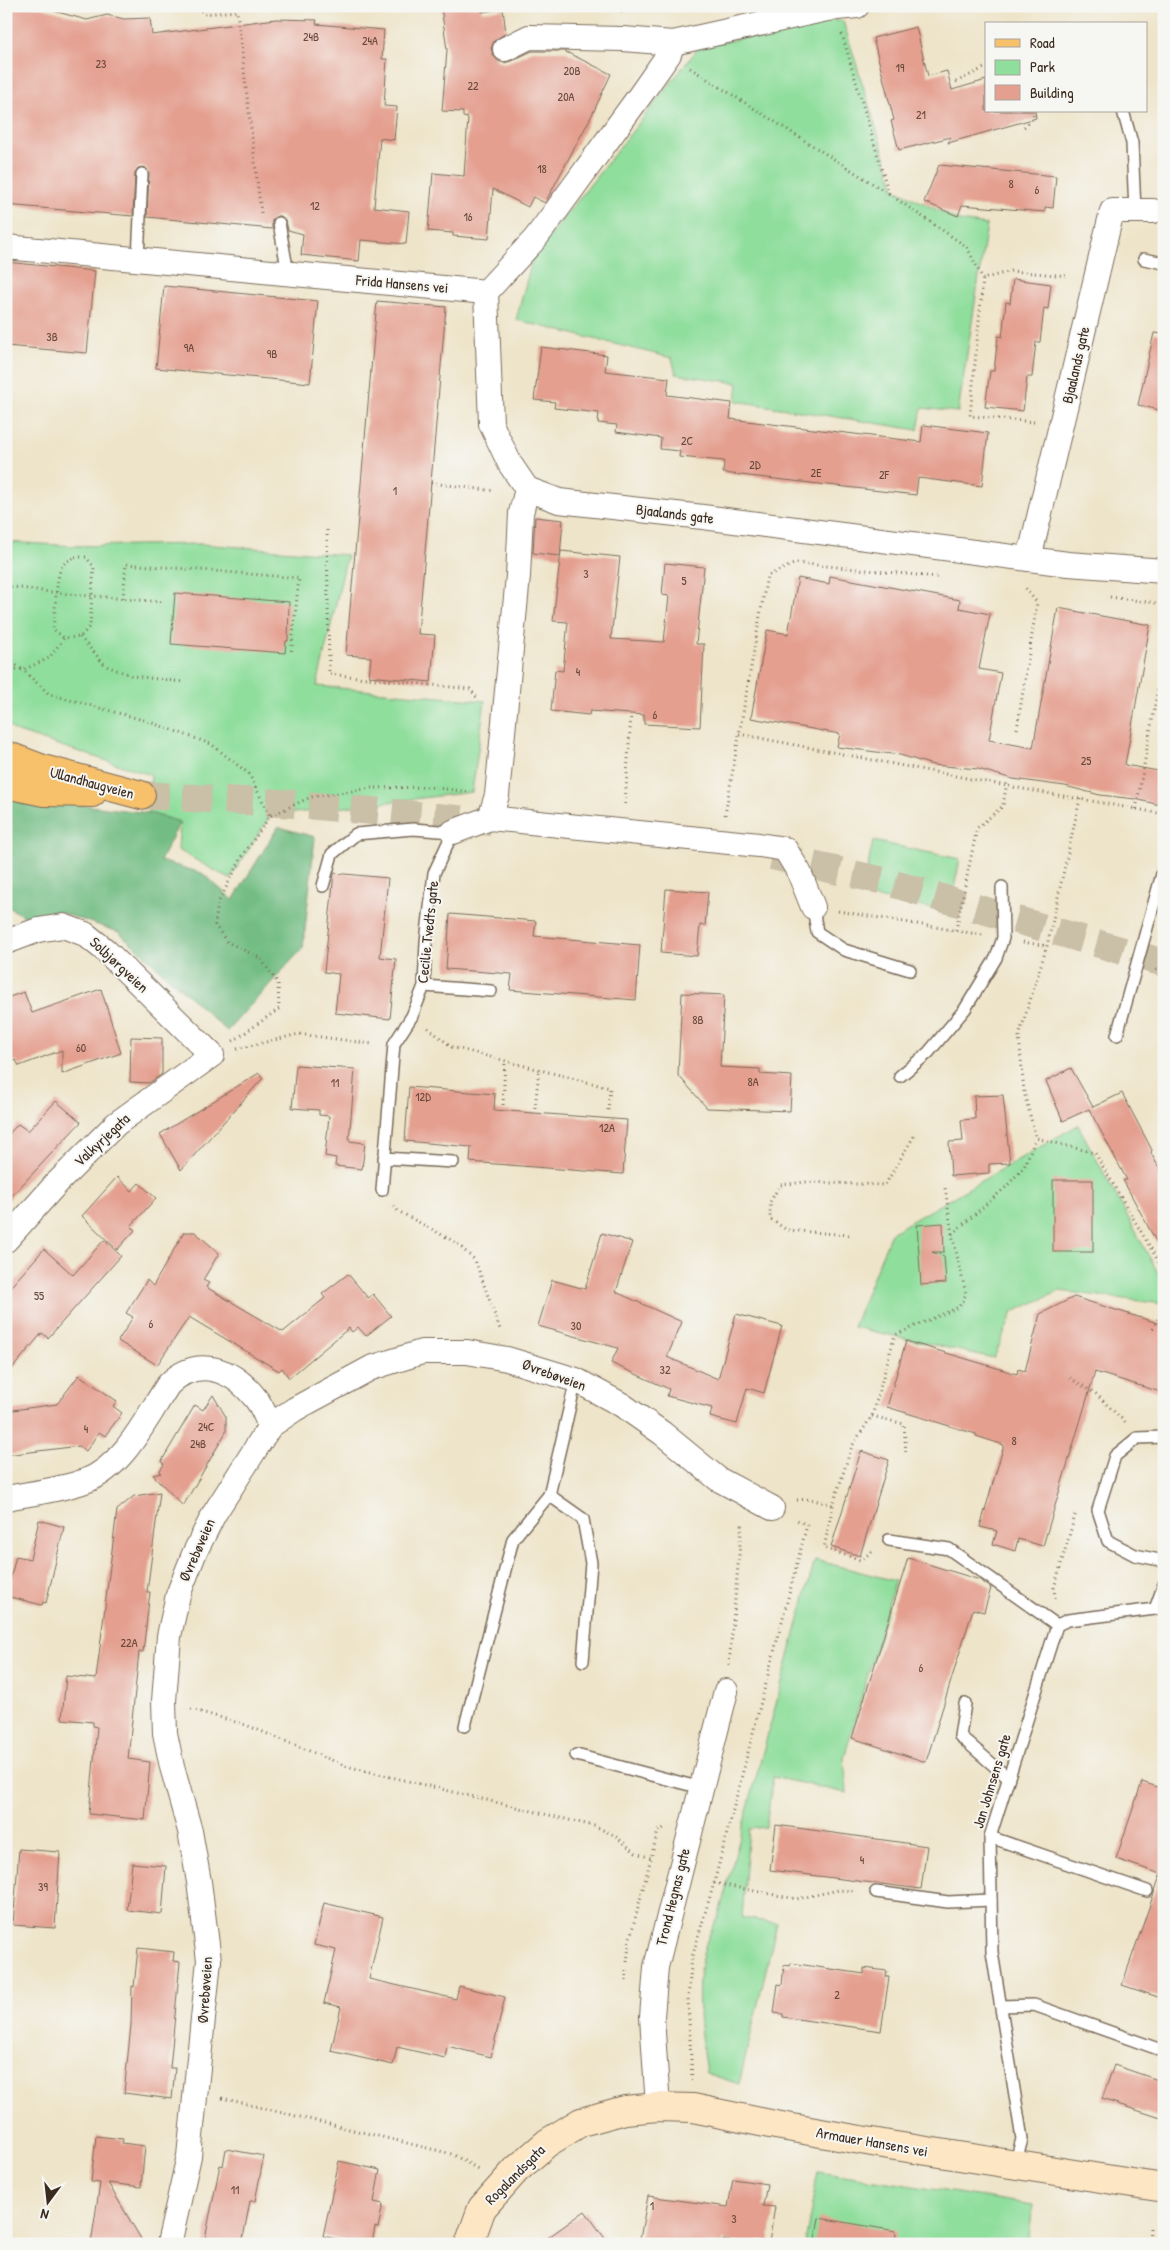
<svg xmlns="http://www.w3.org/2000/svg" width="1170" height="2250" viewBox="0 0 1170 2250" font-family="'Patrick Hand',sans-serif">
<rect width="100%" height="100%" fill="#f6f6f2"/>
<filter id="ink" filterUnits="userSpaceOnUse"><feTurbulence type="fractalNoise" baseFrequency=".02" numOctaves="2"/><feDisplacementMap in="SourceGraphic" scale="10" xChannelSelector="R" yChannelSelector="G"/><feConvolveMatrix kernelMatrix="1 2 1 2 8 2 1 2 1" color-interpolation-filters="sRGB"/></filter>
<filter id="wash" filterUnits="userSpaceOnUse"><feTurbulence type="fractalNoise" baseFrequency=".0096" numOctaves="4" result="noise"/><feDisplacementMap in="SourceGraphic" scale="20" xChannelSelector="R" yChannelSelector="G"/><feGaussianBlur stdDeviation="1.12" result="paint"/><feColorMatrix in="noise" values="0 0 0 0 0 0 0 0 0 0 0 0 0 0 0 0 0 1.4 0 .05"/><feComposite in="paint" operator="in"/></filter>
<g filter="url(#wash)">
<rect width="100%" height="100%" fill="#eee4c9"/>
<g fill="#8fde9c" stroke="#65845d">
<path d="M829,20l14,1 52,168 64,32 28,4 -29,187 -36,-4 -4,22 -182,-29 2,-18 -62,-9 -4,-16 -156,-38 17,-63 166,-210z"/>
<path d="M6,542l69,4 124,-2 148,11 -30,131 168,15 -13,91 -202,24 -40,63 -52,-29 2,-28 -31,-9 2,-38 -136,-44 -9,-8z"/>
<path d="M873,841l87,18 -11,53 -87,-17z"/>
<path d="M1078,1125l86,159v20l-104,-13 -47,21 -19,46 -141,-31 38,-94z"/>
<path d="M815,1560l80,21 -51,177 3,35 -74,-16 -7,50 -17,2 -7,89 35,5 -38,161 -33,-11c-7,-50 -17,-110 12,-155z"/>
<path d="M818,2171l215,34 -5,39h-223z"/>
</g>
<path fill="#73bd84" stroke="#577451" d="M6,796l143,17 31,9 -20,39 42,12 31,27 45,-73 37,10 -12,111 -76,83 -108,-99 -63,-21 -24,9 -26,-14z"/>
<g id="blocks">
<g fill="#e49f8f">
<path d="M6,6h29l52,14 20,-5 17,4 26,-1 2,17 124,-16 41,1 -1,4 68,6 -2,29h5l-3,47 13,1 -3,33 -14,-2 -6,69 35,4 -3,33 -45,-4 -2,21 -58,-6 2,-21 -15,-4 -2,-9 -5,-5h-4l-5,4v9l-125,-12 2,-43 -3,-6 -3,-1 -5,1 -3,5 -2,43 -127,-11z"/>
<path d="M441,6h40l1,6 21,-3 3,24 -12,8 -3,7 2,7 5,6 6,2 7,-2 21,-10h32l47,23 -19,41 -47,88 -12,-6 -5,10 -35,-18 -4,50 -36,-3v-3l-25,-2 5,-58 31,3 4,-58 -5,-1v-5l-21,-1 5,-61z"/>
<path d="M916,27l12,49 19,-5 5,19 34,-10v31h49l1,7 -88,25 3,-6 -52,13 -8,-29 3,-1 -21,-82z"/>
<path d="M939,165l117,11 -3,32 -8,-1v5l-83,-7 -4,11 -34,-14z"/>
<path d="M6,262l89,9 -8,82 -81,-7z"/>
<path d="M1013,279l38,5 -3,25 -4,-1 -4,34h-4l-4,35h-5l-4,34 -38,-4 5,-36h4l4,-35 4,1 4,-35 4,1z"/>
<path d="M164,286l154,15 -8,82 -154,-15z"/>
<path d="M377,301l69,6 -28,327 17,1 -4,47 -62,-6 2,-19 -25,-2z"/>
<path d="M1154,333l10,1v77l-26,-6z"/>
<path d="M541,347l66,8 -2,16 64,7 -2,17 65,8 -2,16 191,23 2,-17 65,8 -6,53 -64,-8 -2,17 -193,-22 1,-12 -45,-4 1,-6 -20,-2 1,-11 -45,-6 1,-7 -19,-2 1,-10 -45,-5 1,-6 -21,-2z"/>
<path d="M535,517l28,3 -3,36 -27,-3z"/>
<path d="M561,551l59,6 -9,82 53,3 5,-46 -7,-1 3,-32 39,4 -8,77h8l-4,83 -56,-3v-9l-54,-4 -1,4 -38,-4 4,-41 8,1 5,-49 -15,-1z"/>
<path d="M830,576l130,24 -1,8 31,6 -11,55 22,4 -12,67 44,8 25,-140 92,17 -25,140 39,7v34l-29,-7 -35,-4 -35,-9 -52,-7 -35,-10 -45,-4 -33,-10 -63,-8 3,-13 -89,-16 16,-88 21,4 10,-56 31,6z"/>
<path d="M175,593l114,9 -1,39h-2l-1,12 -114,-9z"/>
<path d="M334,873l54,5 -8,79 16,2 -6,60 -55,-6 4,-39 -15,-2z"/>
<path d="M666,889l42,3 -3,34 -5,-1 -3,31 -36,-3z"/>
<path d="M450,914l86,7 -2,15 106,9 -4,55 -126,-10 2,-16 -66,-5z"/>
<path d="M101,989l20,64 -59,21v-24l-43,16 -3,-6 -10,4v-66l18,-6 8,21z"/>
<path d="M682,993l42,2 -4,72 40,2v5l32,2 -2,35 -83,-3 -29,-33z"/>
<path d="M131,1037l31,1v36l-13,9 -19,-1z"/>
<path d="M296,1065l59,4 -6,72 16,2 -3,26 -27,-3 1,-8 -11,-2 4,-40 -10,-1v-5l-27,-2z"/>
<path d="M1071,1068l22,39 29,-14 30,57 -1,3 13,24v79l-41,-76h4l-38,-71 -26,12 -17,-40z"/>
<path d="M259,1073l4,5 -82,92 -21,-36z"/>
<path d="M409,1087l86,7 -1,16 133,10 -4,54 -153,-12 1,-15 -66,-6z"/>
<path d="M1003,1095l7,68 -21,1v9l-38,3 -2,-34 14,-1 -2,-21 14,-1 -1,-23z"/>
<path d="M56,1101l25,21 -75,80v-65l12,-13 10,7z"/>
<path d="M117,1177l15,14 7,-8 17,15 -25,28 4,4 -18,20 -35,-34z"/>
<rect x="1053" y="1180" width="40" height="72"/>
<path d="M943,1223l1,29h-12l12,4 2,27 -25,2 -4,-60z"/>
<path d="M184,1232h11l24,21 -16,27 6,3 -3,4 77,45 42,-34 -3,-4 26,-20 20,24 5,-4 18,22 -25,20 -8,-9 -6,5 -3,-4 -60,50 -7,-10 -3,3 -90,-54 -32,48 -39,-24 15,-24 -7,-4 21,-33 6,6z"/>
<path d="M602,1233l30,9 -16,50 66,30 -15,35 51,22 18,-65 46,12 -18,67 -17,-5 -10,36 -27,-7 2,-9 -45,-12 2,-7 -58,-26 7,-15 -80,-22 14,-46 33,9z"/>
<path d="M104,1240l17,16 -73,82 -6,-5 -36,43v-84l38,-43 29,26z"/>
<path d="M1074,1297l90,28v68l-69,-21 -52,174 -25,-7 -3,12 -22,-7 4,-13 -17,-4 24,-82 -28,-9v-2l-89,-27 19,-66 111,33 1,-5 7,2 15,-57z"/>
<path d="M79,1375l38,26 -4,5 9,7 -17,23 -6,-4 -13,19 -7,-5 -73,9v-44l51,-7z"/>
<path d="M213,1395l13,22v15l-43,74 -30,-31 8,-2 -2,-1 5,-8 -3,-2 34,-57 8,5z"/>
<path d="M861,1451l28,9 -29,96 -29,-9z"/>
<path d="M160,1492l-13,100h3l-7,60h-4l-11,107 22,3 -5,58 -56,-6 8,-87 -4,-1v-4l-31,-3 4,-43 30,3 21,-169 17,-14z"/>
<path d="M39,1520l25,7 -18,76 -3,-1 -1,3 -36,-9 10,-40 14,3z"/>
<path d="M908,1558l72,22 11,8 -7,24 -11,-3 -47,153 -74,-24z"/>
<path d="M1142,1782l22,7v86l-48,-16z"/>
<path d="M776,1825l151,21 -6,43 -151,-19z"/>
<path d="M19,1849l41,3 -5,76 -42,-3z"/>
<path d="M132,1863l34,3 -4,48 -35,-4z"/>
<path d="M1160,1876h4v123l-42,-14z"/>
<path d="M324,1903l59,14 -14,62 87,20 3,-13 46,11 -14,60 -44,-11 -2,12 -48,-11 -4,18 -62,-14 10,-44 -17,-4 12,-53 -22,-5z"/>
<path d="M138,1948l36,4 -1,9 7,1 -10,106h5l-3,31 -48,-6 7,-68 1,-39 2,1z"/>
<path d="M791,1963l73,11v-6l23,3 -1,6h3l-8,54 -98,-14v-3l-9,-1 4,-29 4,1 2,-20 6,1z"/>
<path d="M1114,2065l50,17v37l-62,-20z"/>
<path d="M96,2136l27,3 -1,4 23,3 -4,41 -33,-4 36,61h-53l9,-61 -9,-1z"/>
<path d="M226,2149l38,7 -9,45h-5l-8,43h-38l16,-79 3,1z"/>
<path d="M339,2161l41,9 -6,32 9,2 -5,24 -3,-1 -3,17h-13l-36,-8z"/>
<path d="M733,2179l34,5 -4,22 12,1 -6,35 -9,-2 -1,4h-15l-21,-4v4h-84l9,-48 80,11z"/>
<path d="M585,2211l24,33h-70z"/>
<path d="M819,2218l77,13 -1,13h-81z"/>
</g>
</g>
</g>
<g filter="url(#ink)">
<use href="#blocks" fill-opacity="0" stroke="#7a6b5a" stroke-width="1"/>
<g fill="none" stroke-linecap="round" stroke-linejoin="round">
<g stroke="#cabfa7" stroke-width="28" stroke-dasharray="28 14" stroke-linecap="butt">
<path d="M141,795l154,9 196,18"/>
<path d="M772,856l112,25 280,82"/>
</g>
<g stroke="#7a6b5a" stroke-width="14">
<g id="lane">
<path d="M1123,111l9,32 3,68"/>
<path d="M279,223l9,50"/>
<path d="M138,259l4,-85"/>
<path d="M1144,259l20,4"/>
<path d="M323,886l9,-32 24,-20 57,-5 40,3 -19,41 -8,69 -2,44 -12,30 -18,28 -12,146"/>
<path d="M813,907l4,25 27,18 66,20"/>
<path d="M424,986l67,5"/>
<path d="M1117,1035l47,-168"/>
<path d="M900,1076l28,-23 37,-44 31,-51 7,-20 -1,-51"/>
<path d="M384,1158l69,4"/>
<path d="M1164,1437l-27,1 -22,18 -17,54 10,31 27,14 29,6"/>
<path d="M549,1495l34,24 8,44 -8,98"/>
<path d="M889,1540l60,9 108,76"/>
<path d="M965,1704l-5,32 47,41"/>
<path d="M465,1726l48,-187 36,-44 27,-115"/>
<path d="M576,1755l125,33"/>
<path d="M990,1837l157,54"/>
<path d="M876,1892l72,10 43,-2"/>
<path d="M1001,2006l33,-1 130,46"/>
<path d="M1015,2165l7,-26 -30,-187 -2,-115 67,-212 11,-5 87,-11 9,-25"/>
</g>
</g>
<g stroke="#7a6b5a" stroke-width="26">
<g id="street">
<path d="M505,49l24,-12 94,2 50,4 154,-34 30,-3"/>
<path d="M6,247l480,45"/>
<path d="M486,292l5,132 19,40 17,25 32,12 144,16 365,47 96,7"/>
<path d="M486,292l49,-53 18,-24 88,-121 28,-40 4,-11"/>
<path d="M1029,559l83,-348h41"/>
<path d="M490,818l269,27 26,4 14,23 14,35"/>
<path d="M453,832l37,-14 7,-23 21,-219 3,-63 6,-24"/>
<path d="M6,942l32,-12 25,-4 22,8 20,16 107,105 -96,69 -60,60 -50,56"/>
<path d="M6,1498c26,-5 54,-8 79,-17 38,-13 62,-64 83,-96 29,-30 65,-16 88,14 6,7 10,18 14,27"/>
<path d="M658,2107l-6,-90 4,-50 70,-276"/>
<path d="M169,2244l20,-88 20,-196 -10,-78 -9,-51 -18,-64 -7,-34 -1,-32 5,-65 9,-41 16,-41 20,-40 56,-88 25,-17 76,-41 51,-16h45l40,7 69,21 46,25 40,28 56,46 54,29"/>
</g>
</g>
<g stroke="#7a6b5a" stroke-width="30">
<path id="secondary" d="M469,2244l13,-36 34,-38 31,-27 34,-21 44,-12 33,-3 35,1 77,16 119,21 275,43"/>
</g>
<g stroke="#7a6b5a" stroke-width="30">
<g id="primary">
<path d="M6,755l37,14 98,26"/>
<path d="M6,784l38,8 48,1"/>
</g>
</g>
<g stroke="#7a6b5a" stroke-width="3" stroke-dasharray="1 4" stroke-linecap="butt">
<path d="M200,6l3,8 34,-3 24,202"/>
<path d="M621,6l1,8"/>
<path d="M842,34l47,160"/>
<path d="M690,68l199,126 78,53 16,32"/>
<path d="M956,82l30,-15"/>
<path d="M1024,127l7,-6 4,-10"/>
<path d="M1034,422l-64,-6 13,-137 28,-8 57,5"/>
<path d="M431,483l64,8"/>
<path d="M327,530l2,144 141,15 8,10"/>
<path d="M75,557h11l8,10 -2,29 -2,30 -10,11 -16,1 -11,-9c2,-13 3,-54 9,-63 4,-5 8,-6 13,-9z"/>
<path d="M6,586l51,7 106,9"/>
<path d="M6,595l3,-9"/>
<path d="M1110,597l54,7"/>
<path d="M123,598l3,-34 173,14 -8,76"/>
<path d="M80,637l26,29 27,10 50,6"/>
<path d="M6,655l5,7 12,8 26,-12 15,-20"/>
<path d="M6,668l17,2 26,24 98,27 64,23 38,30 21,42"/>
<path d="M1017,729l20,-126 -13,-17"/>
<path d="M739,734l268,52 157,28"/>
<path d="M1080,799l-33,147 -28,90 5,56 12,46 59,15 69,118"/>
<path d="M625,804l6,-89"/>
<path d="M1136,809l28,-154"/>
<path d="M725,815l42,-239 29,-13 141,14"/>
<path d="M838,911l145,24"/>
<path d="M956,930l21,-102 26,-22 4,-25"/>
<path d="M1023,942l24,4"/>
<path d="M1156,970l8,-4"/>
<path d="M428,1028l24,19 158,41 -2,23"/>
<path d="M233,1041l46,-32 -1,-26 -18,-25 -33,-16 -12,-17 3,-22 24,-46 28,-41 41,-19 61,-9 57,-1 41,5"/>
<path d="M237,1049l62,-15 74,10"/>
<path d="M503,1105l2,-44"/>
<path d="M535,1108l4,-38"/>
<path d="M394,1206l4,5 57,31 20,18 26,72"/>
<path d="M952,1234l54,-47 18,-20 12,-29"/>
<path d="M849,1235l-62,-5 -17,-11v-17l10,-17 25,-3 80,3 29,-49"/>
<path d="M1153,1329l11,-24"/>
<path d="M1070,1378l26,16 29,28"/>
<path d="M872,1416l32,8 2,30"/>
<path d="M797,1500l13,-1 23,6"/>
<path d="M872,1552l-12,8 -36,-12 9,-43 19,-59 20,-30 23,-81 64,-28 7,-13 -14,-60 -7,-46"/>
<path d="M1055,1598l-1,-10 22,-76"/>
<path d="M729,1665l13,-143"/>
<path d="M191,1709l55,16 100,41 248,60 20,9 22,18 15,5"/>
<path d="M714,1883l82,16 43,-9 17,1"/>
<path d="M627,1962l3,-24 28,-107 6,-3"/>
<path d="M626,1970v14"/>
<path d="M692,2080l-4,-82 4,-41 22,-74 93,-358 -12,-6"/>
<path d="M222,2098l230,56 26,15"/>
<path d="M1149,2244l1,-16"/>
</g>
<use href="#lane" stroke="#fff" stroke-width="11"/>
<use href="#street" stroke="#fff" stroke-width="24"/>
<use href="#secondary" stroke="#fce6c4" stroke-width="28"/>
<use href="#primary" stroke="#f7c06b" stroke-width="28"/>
</g>
</g>
<g text-anchor="middle" stroke-width="4" stroke-linejoin="round" paint-order="stroke">
<g font-size="12" fill="#65473a">
<text x="311" y="41">24B</text>
<text x="370" y="45">24A</text>
<text x="101" y="68">23</text>
<text x="900" y="72">19</text>
<text x="572" y="75">20B</text>
<text x="473" y="90">22</text>
<text x="566" y="101">20A</text>
<text x="921" y="119">21</text>
<text x="542" y="173">18</text>
<text x="1011" y="188">8</text>
<text x="1037" y="194">6</text>
<text x="315" y="210">12</text>
<text x="468" y="221">16</text>
<text x="52" y="341">3B</text>
<text x="189" y="352">9A</text>
<text x="272" y="358">9B</text>
<text x="687" y="445">2C</text>
<text x="755" y="469">2D</text>
<text x="816" y="477">2E</text>
<text x="884" y="479">2F</text>
<text x="395" y="495">1</text>
<text x="586" y="578">3</text>
<text x="684" y="585">5</text>
<text x="578" y="676">4</text>
<text x="655" y="719">6</text>
<text x="1086" y="765">25</text>
<text x="698" y="1024">8B</text>
<text x="81" y="1052">60</text>
<text x="753" y="1086">8A</text>
<text x="335" y="1087">11</text>
<text x="423" y="1101">12D</text>
<text x="607" y="1132">12A</text>
<text x="39" y="1300">55</text>
<text x="151" y="1328">6</text>
<text x="576" y="1330">30</text>
<text x="665" y="1374">32</text>
<text x="206" y="1431">24C</text>
<text x="86" y="1433">4</text>
<text x="1014" y="1445">8</text>
<text x="198" y="1448">24B</text>
<text x="129" y="1647">22A</text>
<text x="921" y="1672">6</text>
<text x="862" y="1864">4</text>
<text x="43" y="1891">39</text>
<text x="837" y="1999">2</text>
<text x="235" y="2194">11</text>
<text x="652" y="2210">1</text>
<text x="734" y="2223">3</text>
</g>
<g font-size="15" fill="#3b2a1e" stroke="#f6f6f2">
<text transform="translate(402 284) rotate(5)" y="5">Frida Hansens vei</text>
<text transform="translate(1076 365) rotate(-77)" y="5">Bjaalands gate</text>
<text transform="translate(675 514) rotate(7)" y="5">Bjaalands gate</text>
<text transform="translate(92 783) rotate(15)" y="5">Ullandhaugveien</text>
<text transform="translate(428 932) rotate(-84)" y="5">Cecilie Tvedts gate</text>
<text transform="translate(119 965) rotate(43)" y="5">Solbjørgveien</text>
<text transform="translate(102 1140) rotate(-43)" y="5">Valkyrjegata</text>
<text transform="translate(554 1375) rotate(20)" y="5">Øvrebøveien</text>
<text transform="translate(197 1550) rotate(-66)" y="5">Øvrebøveien</text>
<text transform="translate(992 1781) rotate(-73)" y="5">Jan Johnsens gate</text>
<text transform="translate(673 1897) rotate(-76)" y="5">Trond Hegnas gate</text>
<text transform="translate(205 1990) rotate(-86)" y="5">Øvrebøveien</text>
<text transform="translate(872 2142) rotate(10)" y="5">Armauer Hansens vei</text>
<text transform="translate(515 2175) rotate(-45)" y="5">Rogalandsgata</text>
</g>
</g>
<rect width="1170" height="2250" fill="none" stroke="#f6f6f2" stroke-width="25"/>
<rect x="985" y="22" width="162" height="90" fill="#f6f6f2" stroke="#aba49d"/>
<rect x="995" y="39" width="25" height="8" fill="#f7c06b" stroke="#aba49d"/>
<text x="1030" y="48" font-size="15" fill="#3b2a1e">Road</text>
<rect x="995" y="60" width="25" height="15" fill="#8fde9c" stroke="#aba49d"/>
<text x="1030" y="72" font-size="15" fill="#3b2a1e">Park</text>
<rect x="995" y="85" width="25" height="15" fill="#e49f8f" stroke="#aba49d"/>
<text x="1030" y="98" font-size="15" fill="#3b2a1e">Building</text>
<g transform="translate(48 2202) rotate(195)" stroke="#f6f6f2" stroke-width="4" paint-order="stroke">
<path d="M0-4L9 19L0 12L-9 19Z" fill="#3b2a1e"/>
<text y="-8" font-size="14" font-weight="bold" text-anchor="middle" fill="#3b2a1e">N</text>
</g>
</svg>
